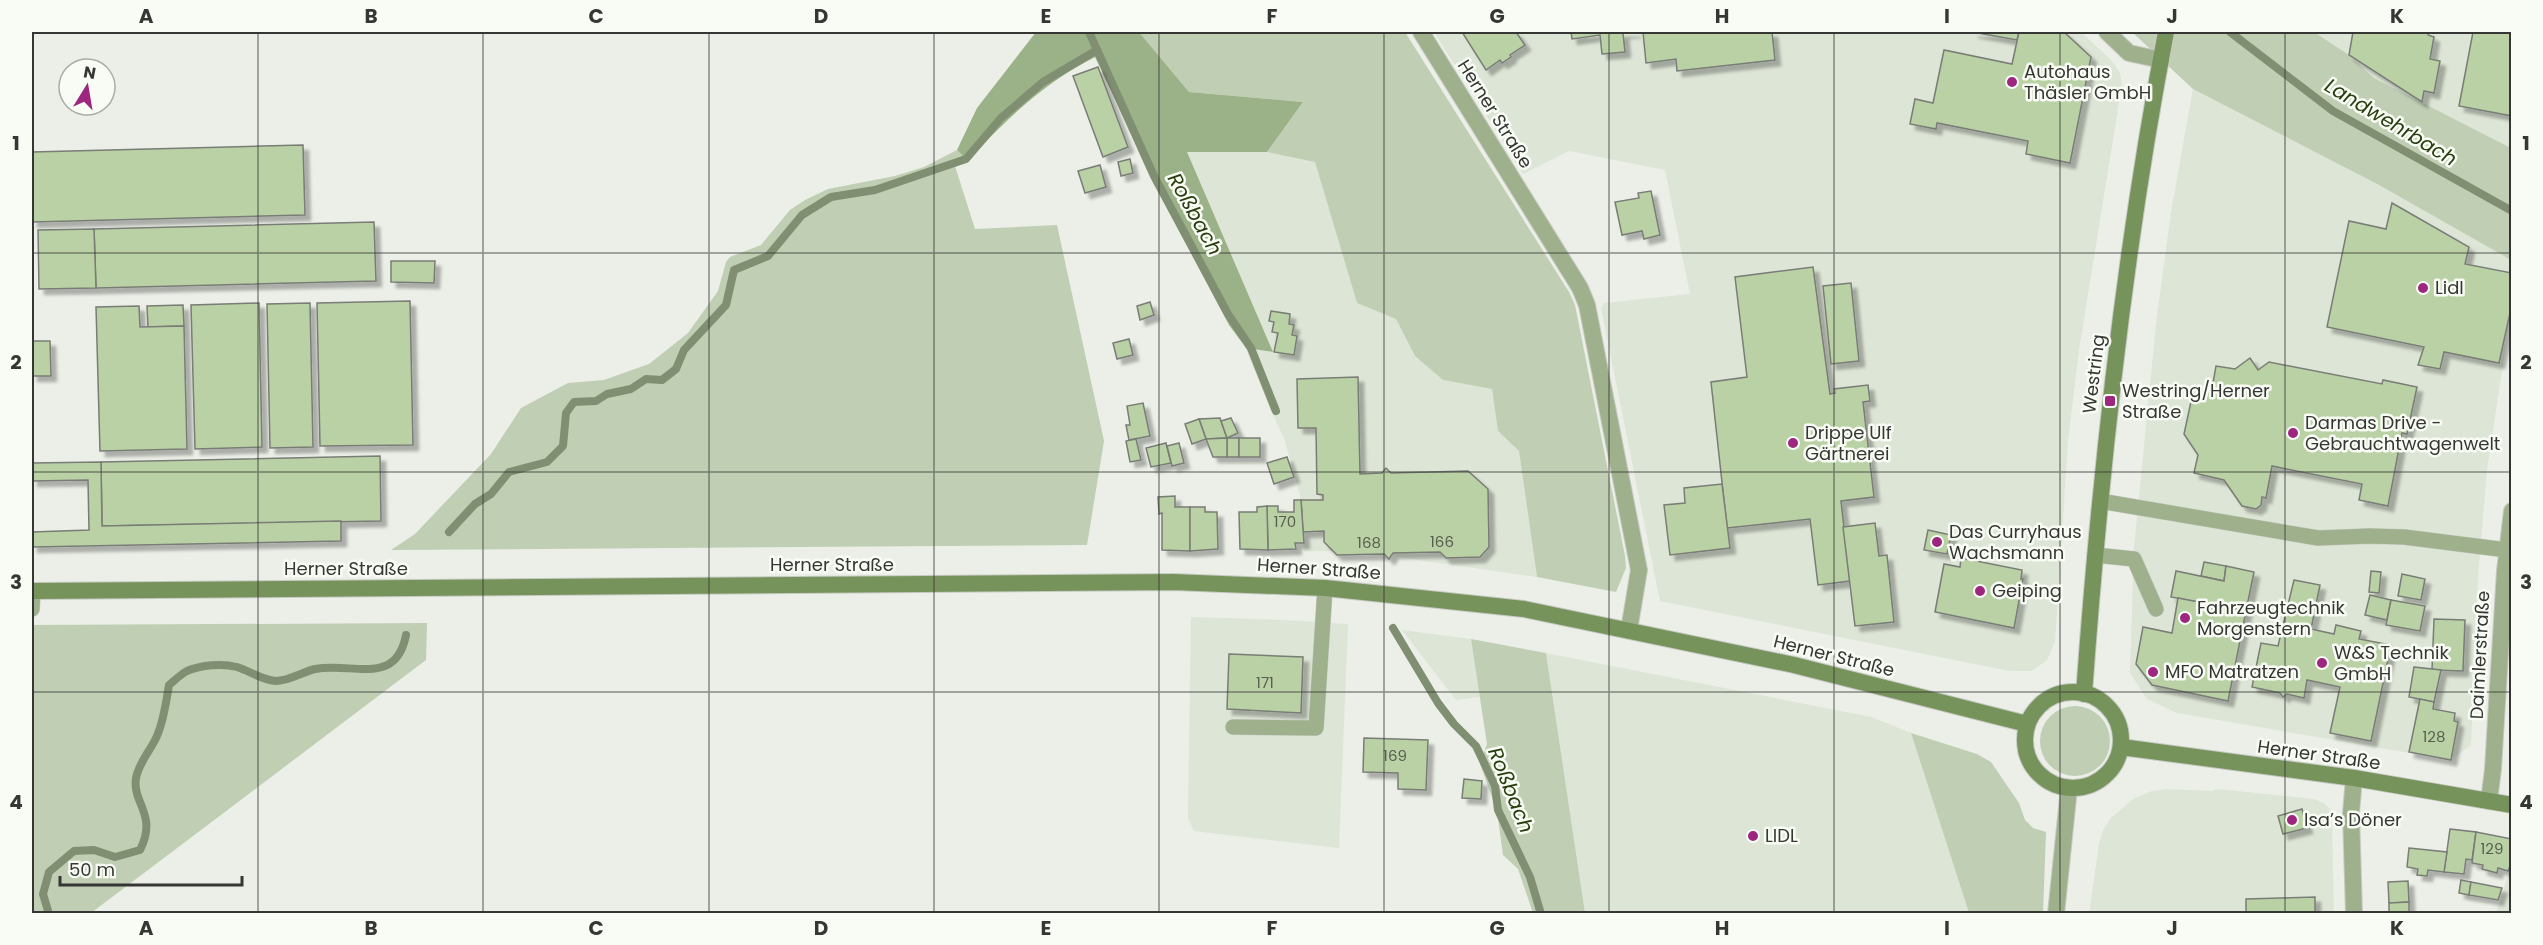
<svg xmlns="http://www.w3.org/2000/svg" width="2543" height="945" viewBox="0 0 2543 945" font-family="Poppins,sans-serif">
<defs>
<filter id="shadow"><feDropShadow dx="5.5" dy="5.5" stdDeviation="1.5" flood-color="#0004"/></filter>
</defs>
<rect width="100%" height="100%" fill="#ebefe7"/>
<g fill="#dde5d6">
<path d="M1434,32h647l30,28 9,13 2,11 -43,266 -11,91 -13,201 -8,18 -15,11h-23l-349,-70 -59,-293 3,-5 86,-9 -25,-124 -96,-19 -46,23z"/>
<path d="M2314,32h197v116l-137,-70 -25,-23z"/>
<path d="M2193,89l186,96 132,75v51l-24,159 -9,107 -7,168 -20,15 -274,-47 -30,-14 -17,-26 4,-125 22,-224 15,-112z"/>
<path d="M1186,151l81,1 48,10 42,141 39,16 19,37 28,24 49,9 6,42 21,20 18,126 -146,-21 -2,3 -4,-4h-48l-5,-4h-28l-4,-56 -16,-57 -12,-25 8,-4 -25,-60 18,3z"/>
<path d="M1191,617l93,3 64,4 -9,224 -145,-17 -6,-13z"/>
<path d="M1402,630l69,9 9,58 -24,3z"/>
<path d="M1546,653l325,64 40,16 58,180h-384z"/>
<path d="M2167,789l45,2 5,-2 97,10 10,4 6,6 2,15 2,89 -245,1 10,-70 4,-14 8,-12 22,-19 19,-8z"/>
<path d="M2511,866v47h-15z"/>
</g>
<g fill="#c0ceb4">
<path d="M1139,32h266l164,260 6,13 50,251 1,12 -10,24 -79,-15 -18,-126 -21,-20 -6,-42 -49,-9 -28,-24 -19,-37 -39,-16 -42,-141 -48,-10 36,-50 -114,-10z"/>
<path d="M2132,32h182l35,23 25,23 137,70v112l-132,-75 -186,-96z"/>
<path d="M957,150l11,11 -13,5 20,63 82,-4 47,216 -17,104 -696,5 24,-16 76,-80 30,-46 47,-25 36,-3 45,-16 39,-31 30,-42 8,-29 4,-5 31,-12 29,-35 15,-10 23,-11 67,-13 29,-9z"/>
<path d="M1246,348l9,1 25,60 -8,4z"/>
<path d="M427,623l-1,37 -335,253h-59v-288z"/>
<path d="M1471,639l75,14 39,260h-52l-15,-44 -15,-14 -6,-44 -17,-47 7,-20z"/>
<circle cx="2075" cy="741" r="35"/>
<path d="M1911,733l66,21 14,8 28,41 6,17 8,8 13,4 -3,81h-74z"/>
</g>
<path fill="#9bb187" d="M1036,32h103l50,60 114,10 -36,50h-80l86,200 -27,-4 -17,-23 -68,-129 -66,-139c-51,26 -89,62 -127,104l-11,-11 20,-42z"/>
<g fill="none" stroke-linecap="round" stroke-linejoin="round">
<g stroke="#808f71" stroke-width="8">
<path d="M1089,32l65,144 74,138 23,34 25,63"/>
<path d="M2230,32l103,79 179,100"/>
<path d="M449,532l26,-28 16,-10 18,-22 38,-10 16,-16 3,-33 8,-11 22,-1 11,-7 24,-5 15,-10 16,1 14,-11 8,-19 42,-45 8,-35 34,-14 34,-41 29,-18 44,-7 91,-31 35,-41 42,-36 54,-32"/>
<path d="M1393,628l45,75 16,21 22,22 19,40 3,24 32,67 11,37"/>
<path d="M49,914l-6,-20 6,-22 25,-21 20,-1 21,7 25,-7c18,-36 -8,-46 -4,-72 3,-16 15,-28 21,-42 7,-16 9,-34 12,-51 5,-4 12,-11 18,-14 14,-6 35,-8 50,-4 13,4 24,13 39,14 13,0 26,-9 39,-12 38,-7 81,18 91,-34"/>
</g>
</g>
<g fill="#bad1a6" stroke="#797d76" stroke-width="1.5" filter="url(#shadow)">
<path d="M1462,32h54l9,13 -15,10 1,2 -9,6 -2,-3 -14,10z"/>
<path d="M1571,32h65l-13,1 2,19 -23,2 -2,-19 -28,4z"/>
<path d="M1643,32h129l3,28 -98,11 -1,-12 -30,4z"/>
<path d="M1972,32h47l-2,8z"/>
<path d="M2019,32h45l27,25 -21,106 -44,-9 2,-13 -91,-18 -1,6 -26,-5 5,-25 18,4 11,-53 68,14z"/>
<path d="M2353,32h75v3l6,2 -4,22 10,2 -6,32 -10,-2 -2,11 -73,-47z"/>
<path d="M2473,32h39v84l-53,-10z"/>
<path d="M1098,67l30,80 -25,10 -30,-81z"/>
<path d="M303,145l2,70 -273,7v-70z"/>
<path d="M1130,159l3,14 -12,3 -3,-14z"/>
<path d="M1100,165l6,22 -21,6 -7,-22z"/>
<path d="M1651,191l9,44 -16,4 -2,-8 -20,4 -7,-33 24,-4 -1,-5z"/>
<path d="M2392,203l77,44 -4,17 47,9v31l-13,59 -55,-11 -4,17 -22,-4 6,-18 -97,-20 22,-106 37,8z"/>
<path d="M374,222l2,59 -280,7 -2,-59z"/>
<path d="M94,229l2,59 -57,1 -1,-59z"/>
<path d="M391,261h44l-1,22 -43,-1z"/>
<path d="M1813,267l17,127 5,-1 -1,-4 34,-4 2,16 -7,1 11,95 -33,4 9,80 -32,4 -8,-66 -83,9 -16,-146 36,-5 -12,-100z"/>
<path d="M1851,283l8,78 -28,3 -8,-78z"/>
<path d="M410,301l3,144 -93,1 -3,-143z"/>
<path d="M1150,302l4,13 -14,5 -3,-14z"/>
<path d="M259,303l3,144 -67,2 -4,-144z"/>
<path d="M310,303l3,144 -43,1 -3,-144z"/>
<path d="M183,305l1,21 -36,1 -1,-21z"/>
<path d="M139,306l1,21 44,-1 3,123 -87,2 -4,-144z"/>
<path d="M1271,311l19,3 -1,10 5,1 -2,10 5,1 -3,19 -20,-3 4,-19 -6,-1 2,-10 -5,-1z"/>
<path d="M1129,339l4,16 -16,4 -4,-16z"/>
<path d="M32,341h18l1,35h-19z"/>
<path d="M2250,358l8,12 11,-8 113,22 1,-4 34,7 -10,47 -5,-1 -14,73 -29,-6 3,-16 -90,-18 -6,32 -4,-1 -1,8 -5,4 -14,-3 -18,-26 -30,-7 4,-18 -14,-21 8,-37 21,-14 3,-17 19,3z"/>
<path d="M1358,377l2,97 22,-1 4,-5 5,5 77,-2 20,18 1,58 -9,10 -34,1 -6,-6 -47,1 -4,6 -5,-5 -47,1 -13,-13v-11l-21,1 -2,-32h22v-5l-6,-1 -1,-66h-18l-1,-49z"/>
<path d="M1143,403l7,33 -21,4 -3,-15h4l-3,-19z"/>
<path d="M1220,418l7,20 -21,1 -7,-20z"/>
<path d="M1231,418l7,15 -11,5 -6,-17z"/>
<path d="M1199,419l7,20 -14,5 -7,-20z"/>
<rect x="1227" y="438" width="12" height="19"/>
<path d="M1227,438v19h-14l-7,-18z"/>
<rect x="1239" y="438" width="21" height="19"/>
<path d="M1136,439l5,21 -11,2 -4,-21z"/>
<path d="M1166,443l5,20 -20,4 -5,-19z"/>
<path d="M1179,443l5,20 -12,3 -5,-20z"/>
<path d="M380,456l1,65 -279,5 -1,-64z"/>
<path d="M1287,457l7,20 -20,7 -7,-21z"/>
<path d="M101,462l1,64 239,-5v20l-309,6v-15l57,-2 -1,-50 -56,1v-18z"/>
<path d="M1722,484l8,64 -60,7 -6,-50 21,-2 -1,-15z"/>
<path d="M1175,496v11h15v44l-28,-1v-37l-3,1 -1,-17z"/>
<path d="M1294,500h7l3,43h-9l1,6 -28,1 -1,-44h11v6h16z"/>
<path d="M1267,506l1,44 -28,-1 -1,-37h18v-5z"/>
<path d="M1190,507h15v5h12l1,37 -28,2z"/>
<path d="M1875,523l4,33 8,-1 7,67 -39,4 -12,-99z"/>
<path d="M1928,530l23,5 -4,19 -23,-4z"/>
<path d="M1961,558l61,12 -1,9h2l-9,49 -79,-16 9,-48 16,3z"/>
<path d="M2204,562l22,4 -2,15 -23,-5z"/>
<path d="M2226,566l28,6 -8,39 -75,-14 5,-26 48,10z"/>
<path d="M2371,571l10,1 -2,21 -10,-1z"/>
<path d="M2402,574l23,5 -4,21 -23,-4z"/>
<path d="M2294,580l26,5 -9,44 23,5 2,-9 25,6 -2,8 32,6 -20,96 -41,-8 10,-46 -33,-7 -3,18 -17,-4 -4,3 -3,-4 -28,-6 9,-44 17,3z"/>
<path d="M2370,595l21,5 -4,20 -22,-5z"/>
<path d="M2178,598l68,13 -18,90 -76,-16 -16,-21 7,-37 29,6z"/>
<path d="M2391,600l34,6 -5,25 -34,-6z"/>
<path d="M2434,619l31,1 -2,51 -31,-1z"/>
<path d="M1229,654l74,3 -2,56 -74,-4z"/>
<path d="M2414,667l27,3 -7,32 -25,-5z"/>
<path d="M2420,699l14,3 -1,7 22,4 -1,8 4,1 -7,38 -42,-8z"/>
<path d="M1364,738l64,2 -2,50 -28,-1v-16l-35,-1z"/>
<path d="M1464,779l18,2 -1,18 -19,-1z"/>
<path d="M2302,809l5,19 -24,6 -5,-18z"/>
<path d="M2450,829l26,3 -4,28 -6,-1 -2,15 -20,-2z"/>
<path d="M2476,832l36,7v22l-4,10 -10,-3 -1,5 -15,-4 1,-4 -11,-2z"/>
<path d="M2409,848l38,4 -3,20 -16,-2 -1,6 -10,-1 1,-6 -11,-2z"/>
<path d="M2461,880l10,2 -2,13 -10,-2z"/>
<path d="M2408,881l1,21 -20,1 -1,-21z"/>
<path d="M2471,882l31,6 -4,12 -29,-5z"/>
<path d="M2315,897v17h-69v-15z"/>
<path d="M2409,902v12h-20v-11z"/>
</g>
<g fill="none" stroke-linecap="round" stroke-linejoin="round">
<g stroke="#c7cac3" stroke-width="16">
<g id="service">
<path d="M2100,501l218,37 52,-2 34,1 103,13"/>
<path d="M2095,555l39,4 22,50"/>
<path d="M32,609l1,-18"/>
<path d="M1233,727l83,1 9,-140"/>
</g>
</g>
<g stroke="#c7cac3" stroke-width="18">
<g id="minor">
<path d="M1421,32l159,256 7,17 52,265 -10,60"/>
<path d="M2107,32l22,21 32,7"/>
<path d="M2354,778l-3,35 3,101"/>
<path d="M2489,801l4,-32 12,-198 7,-60"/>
<path d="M2056,914l13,-126"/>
</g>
</g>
<g stroke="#c7cac3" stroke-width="18">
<g id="secondary">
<path d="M32,591l1141,-9 152,6 199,21 270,56 233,59"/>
<circle cx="2073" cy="740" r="48"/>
<path d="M2084,694c16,-222 40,-444 82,-662"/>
<path d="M2121,747l233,31 158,27"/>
</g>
</g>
<use href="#service" stroke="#9eb18c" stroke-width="15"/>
<use href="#minor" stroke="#9eb18c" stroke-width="16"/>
<use href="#secondary" stroke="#77935c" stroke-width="16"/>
</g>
<path fill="none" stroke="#363734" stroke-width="1.5" stroke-opacity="0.55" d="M258,32v882M483,32v882M709,32v882M934,32v882M1159,32v882M1384,32v882M1609,32v882M1834,32v882M2060,32v882M2285,32v882M32,253h2480M32,472h2480M32,692h2480"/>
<g fill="#9d267f" stroke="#f8fcf4" stroke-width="2">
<circle cx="2012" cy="82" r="6"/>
<circle cx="2423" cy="288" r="6"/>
<rect x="2104" y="395" width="12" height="12" rx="3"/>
<circle cx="2293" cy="433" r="6"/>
<circle cx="1793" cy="443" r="6"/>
<circle cx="1937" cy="542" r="6"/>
<circle cx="1980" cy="591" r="6"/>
<circle cx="2185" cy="618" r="6"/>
<circle cx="2322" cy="663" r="6"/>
<circle cx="2153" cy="672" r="6"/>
<circle cx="2292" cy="820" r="6"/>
<circle cx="1753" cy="836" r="6"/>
</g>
<g text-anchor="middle" stroke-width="5" stroke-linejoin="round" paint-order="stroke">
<g font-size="15" fill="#575e50">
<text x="1285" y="527">170</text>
<text x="1442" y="547">166</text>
<text x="1369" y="548">168</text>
<text x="1265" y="688">171</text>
<text x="2434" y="742">128</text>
<text x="1395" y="761">169</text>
<text x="2492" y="854">129</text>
</g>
<g font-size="18" fill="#363734" stroke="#f8fcf4" text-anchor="start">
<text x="2024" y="78">Autohaus<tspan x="2024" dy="21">Thäsler GmbH</tspan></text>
<text x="2435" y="294">Lidl</text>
<text x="2122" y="397">Westring/Herner<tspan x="2122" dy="21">Straße</tspan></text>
<text x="2305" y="429">Darmas Drive -<tspan x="2305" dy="21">Gebrauchtwagenwelt</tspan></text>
<text x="1805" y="439">Drippe Ulf<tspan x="1805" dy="21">Gärtnerei</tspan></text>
<text x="1949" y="538">Das Curryhaus<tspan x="1949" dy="21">Wachsmann</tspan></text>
<text x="1992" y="597">Geiping</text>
<text x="2197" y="614">Fahrzeugtechnik<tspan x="2197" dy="21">Morgenstern</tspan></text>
<text x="2334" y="659">W&amp;S Technik<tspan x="2334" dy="21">GmbH</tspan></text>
<text x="2165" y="678">MFO Matratzen</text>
<text x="2304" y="826">Isa’s Döner</text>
<text x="1765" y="842">LIDL</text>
</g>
<g font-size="18" fill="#363734" stroke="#f8fcf4">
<text transform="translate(1495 114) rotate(58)" y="6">Herner Straße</text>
<text transform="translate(2094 374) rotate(-83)" y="6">Westring</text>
<text x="832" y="571">Herner Straße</text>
<text x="346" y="575">Herner Straße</text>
<text transform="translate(1319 569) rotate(4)" y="6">Herner Straße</text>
<text transform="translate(2480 655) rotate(-87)" y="6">Daimlerstraße</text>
<text transform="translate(1834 656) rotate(14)" y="6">Herner Straße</text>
<text transform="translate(2319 755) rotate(8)" y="6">Herner Straße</text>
</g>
<g font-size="20" font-style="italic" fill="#293d0f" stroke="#f8fcf4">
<text transform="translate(2391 122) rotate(31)" y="7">Landwehrbach</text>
<text transform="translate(1195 214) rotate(61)" y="7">Roßbach</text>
<text transform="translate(1511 790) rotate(68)" y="7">Roßbach</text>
</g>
</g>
<rect width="2543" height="945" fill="none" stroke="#f8fcf4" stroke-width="66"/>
<g transform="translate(87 87) rotate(11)"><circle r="28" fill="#f8fcf4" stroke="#aaada7" stroke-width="1.5"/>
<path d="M0-4.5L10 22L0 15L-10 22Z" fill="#9d267f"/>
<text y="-9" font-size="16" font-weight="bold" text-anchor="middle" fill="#363734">N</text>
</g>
<path d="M60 876v9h182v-9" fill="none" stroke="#363734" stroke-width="3"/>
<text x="69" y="876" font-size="18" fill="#363734" stroke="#f8fcf4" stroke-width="4.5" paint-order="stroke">50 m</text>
<rect x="33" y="33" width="2477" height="879" fill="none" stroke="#363734" stroke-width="2"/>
<g font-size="20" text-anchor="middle" font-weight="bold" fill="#363734">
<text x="146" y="23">A</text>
<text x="371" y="23">B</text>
<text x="596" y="23">C</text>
<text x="821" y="23">D</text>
<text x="1046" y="23">E</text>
<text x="1272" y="23">F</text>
<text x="1497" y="23">G</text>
<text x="1722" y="23">H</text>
<text x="1947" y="23">I</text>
<text x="2172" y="23">J</text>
<text x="2397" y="23">K</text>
<text x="16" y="150">1</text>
<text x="2526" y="150">1</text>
<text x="16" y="369">2</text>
<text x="2526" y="369">2</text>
<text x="16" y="589">3</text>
<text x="2526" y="589">3</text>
<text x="16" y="809">4</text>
<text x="2526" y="809">4</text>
<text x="146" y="935">A</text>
<text x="371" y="935">B</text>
<text x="596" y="935">C</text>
<text x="821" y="935">D</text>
<text x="1046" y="935">E</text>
<text x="1272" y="935">F</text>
<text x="1497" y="935">G</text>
<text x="1722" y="935">H</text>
<text x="1947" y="935">I</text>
<text x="2172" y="935">J</text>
<text x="2397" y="935">K</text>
</g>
</svg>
